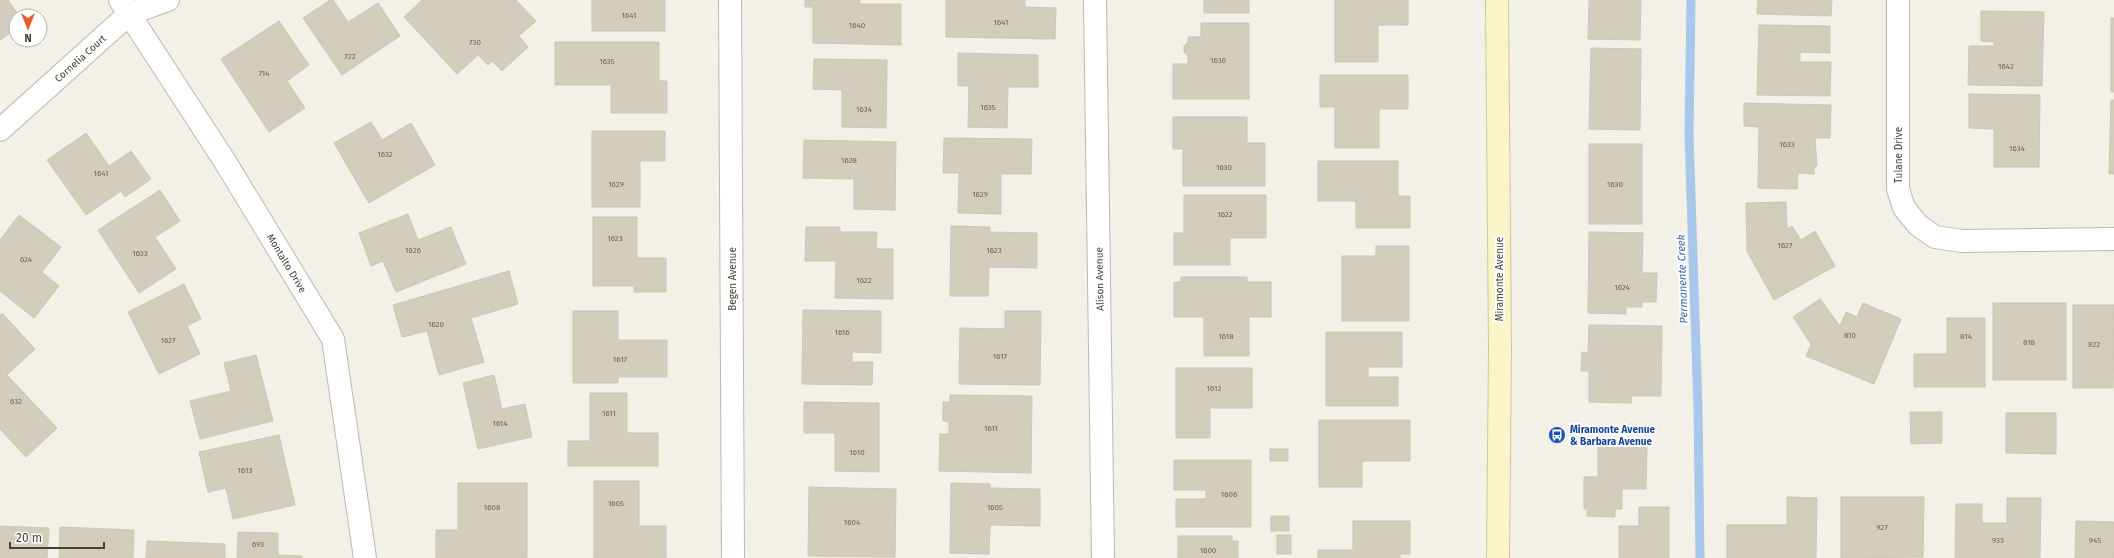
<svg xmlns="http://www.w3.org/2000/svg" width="2114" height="558" viewBox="0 0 2114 558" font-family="'Fira Sans',sans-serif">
<rect width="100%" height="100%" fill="#f2f0e7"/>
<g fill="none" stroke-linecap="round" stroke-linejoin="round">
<path stroke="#a8c7ea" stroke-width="9" d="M1691,0l-2,134 9,275 2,149"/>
</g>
<g fill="#d3cdbe" stroke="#cdc6b1">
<path d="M0,0h8l11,16h-3v13l-16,11z"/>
<path d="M330,0h3l15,22 30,-19 22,33 -58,39 -39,-57z"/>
<path d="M422,0h94l20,21 -17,15 9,11 -26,24 -10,-10 -4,4 -10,-10 -21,19 -53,-57z"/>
<rect x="592" y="0" width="73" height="31"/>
<path d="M805,0h55v4h41v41l-88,-2v-36h-8z"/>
<path d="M946,0h79v7l31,1 -1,31 -109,-2z"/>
<rect x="1204" y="0" width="45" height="13"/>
<path d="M1335,0h73v25h-30v37h-43z"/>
<path d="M1589,0h52l-1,40 -52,-1z"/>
<path d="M1758,0h74l-1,16 -74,-2z"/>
<path d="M1981,11l63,1 -2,74 -74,-1 1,-39h25v-4l-13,-1z"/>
<rect x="2111" y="18" width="3" height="74"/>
<path d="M279,21l30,44 -22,16 18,27 -36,24 -48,-73z"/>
<path d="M1201,23h48v76h-76v-35h15v-8l-4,-4v-6l4,-4v-5h13z"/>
<path d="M1759,25l71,1v27l-30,-1v10h31l-1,34 -73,-1z"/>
<path d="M555,42h104v39h8v32h-56v-28h-56z"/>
<path d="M1591,48l50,1 -1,81 -51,-1z"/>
<path d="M958,53l80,2v32h-30l-1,41 -39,-1 1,-41h-11z"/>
<path d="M814,59l73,1 -1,68 -44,-1v-37l-29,-1z"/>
<path d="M1320,75h88v34h-29v39h-44v-41h-15z"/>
<path d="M1969,94l71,1 -1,72h-45v-38l-25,-1z"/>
<path d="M2111,100h3v74h-5z"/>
<path d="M1744,103l87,2 -1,33h-15l2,28 -3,2v6l-16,-1 -1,16 -39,-1 1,-61 -15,-1z"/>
<path d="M1173,117h74v26h18v43h-82v-37h-10z"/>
<path d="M371,122l11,18 29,-17 24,42 -66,38 -35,-60z"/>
<path d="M592,131h73v30h-25v46h-48z"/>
<path d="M86,133l23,33 22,-15 20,28 -26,18 -4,-6 -35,24 -39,-55z"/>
<path d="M944,138l88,1 -1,35h-30v40l-43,-1 1,-40h-16z"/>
<path d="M804,140l92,2 -1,68 -41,-1v-30l-51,-1z"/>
<rect x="1589" y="144" width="53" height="80"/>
<path d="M1318,161h80v35h12v32h-54v-27h-38z"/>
<path d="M160,190l20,31 -25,16 21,32 -37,24 -41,-63z"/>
<path d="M1184,195h82v43h-36v27h-56v-32h10z"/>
<path d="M1786,202l1,27 5,-3 9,14 14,-9 20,35 -61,34 -27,-49 -1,-48z"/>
<path d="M408,214l10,26 33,-13 15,37 -70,28 -13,-31 -12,5 -12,-33z"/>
<path d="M19,215l42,32 -19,25 17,14 -25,32 -34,-27v-51z"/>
<path d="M593,217h44v41h29v34h-32v-6h-41z"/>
<path d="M951,226l39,1v5l47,1v35l-48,-1 -1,29h-38z"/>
<path d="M806,227h34v5h37l-1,17h17v50l-58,-1 1,-37h-31z"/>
<path d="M1589,232l54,1 -1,40h15l-1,29h-14v5h-16v7l-38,-1z"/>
<path d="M1376,246h33v75h-67v-65h34z"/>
<path d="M509,271l9,33 -47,14 13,44 -45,13 -12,-44 -25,6 -9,-32z"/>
<path d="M1181,277h66v5h24v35h-22v39h-45v-39h-30v-35h7z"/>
<path d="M184,284l17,35 -14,7 13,28 -41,20 -31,-62z"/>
<path d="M1820,299l20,27 6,-14 11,5 6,-14 38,16 -27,65 -68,-28 5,-12 -18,-27z"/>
<rect x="1993" y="303" width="73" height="77"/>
<path d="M2073,305h41l-1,83h-40z"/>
<path d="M803,310l78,1v42l-29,-1v10h21l-1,23 -70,-1z"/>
<path d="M573,311h45v29h49v37h-49v6h-45z"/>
<path d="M1005,311h36l-1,74 -81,-1 1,-56 45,1z"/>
<path d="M2,313l33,36 -28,26 50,53 -31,29 -26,-28v-114z"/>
<path d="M1947,318h38v69h-71v-33h33z"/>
<path d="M1589,325l73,1 -1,70h-29l-1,7 -42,-1v-31h-8l1,-19 6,1z"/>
<path d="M1326,332h76v35h-34v10h30v29h-72z"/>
<path d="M256,355l17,66 -73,18 -10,-38 41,-10 -7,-28z"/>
<path d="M1176,368h76v40h-42v30h-34z"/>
<path d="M494,375l8,34 23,-5 7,33 -54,12 -15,-66z"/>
<path d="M590,393h37v40h31v33h-90v-25h22z"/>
<path d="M950,395l82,1 -1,77 -92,-2 1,-37h9v-12l-6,-1v-19h7z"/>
<path d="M804,402l75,1v69l-44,-1v-38h-31z"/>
<path d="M1910,412h32v31l-31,1z"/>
<path d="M2006,413h50v41l-50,-1z"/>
<path d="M1319,420h91v41h-48v26h-43z"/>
<path d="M279,435l16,70 -62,14 -7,-31 -18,4 -9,-40z"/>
<path d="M1598,441h49l-1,48h-24v20h-7v8l-28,-1v-7h-3v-32h14z"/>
<rect x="1270" y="449" width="18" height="12"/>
<path d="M1174,460h77v67h-75v-28h30v-9h-32z"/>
<path d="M594,481h45v45h27v32h-72z"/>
<path d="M458,483h69v75h-91v-28h22z"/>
<path d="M951,483l39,1v4l50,1v37l-50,-1 -1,29 -39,-1z"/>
<path d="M809,487l87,2 -1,68 -87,-1z"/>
<path d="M1787,497l30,1 -1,60h-89v-33h60z"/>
<path d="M1841,497h83l-1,60 -82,1z"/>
<path d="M2007,498h34l-1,60h-85l1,-54h26v19h25z"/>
<path d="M1639,507h30v51h-50v-32h20z"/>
<rect x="1271" y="516" width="18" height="15"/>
<path d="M1353,521h57v33h-10v4h-82v-8h35z"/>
<path d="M2076,521l38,1v36h-39z"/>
<path d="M0,526l49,2 -2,30h-47z"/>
<path d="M60,527l74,3 -1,28h-74z"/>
<path d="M238,532l40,1v22l24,1v2h-65z"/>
<rect x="1277" y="535" width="14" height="19"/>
<path d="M1178,536h54v5h6v17h-60z"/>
<path d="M147,541l78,3v14h-79z"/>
</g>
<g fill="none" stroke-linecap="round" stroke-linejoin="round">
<g stroke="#bdb9ab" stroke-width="24">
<g id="street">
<path d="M120,0l104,160 109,179 32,219"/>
<path d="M730,0l3,558"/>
<path d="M1095,0l8,558"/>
<path d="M1898,0v189l6,19 14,17 17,12 27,4 152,-2"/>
<path d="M0,130l129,-116 39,-14"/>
</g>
</g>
<g stroke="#cec79a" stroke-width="24">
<path id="secondary" d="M1497,0l3,348 -2,210"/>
</g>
<use href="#street" stroke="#fff" stroke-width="22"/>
<use href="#secondary" stroke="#faf4c9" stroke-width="22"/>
</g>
<defs>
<g id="bus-disc" transform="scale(0.9)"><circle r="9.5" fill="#1a4fb4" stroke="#fff"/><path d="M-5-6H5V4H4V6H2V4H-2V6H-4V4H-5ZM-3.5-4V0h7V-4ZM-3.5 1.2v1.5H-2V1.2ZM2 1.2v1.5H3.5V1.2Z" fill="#fff"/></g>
</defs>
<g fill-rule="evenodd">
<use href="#bus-disc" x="1557" y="435"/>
</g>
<g text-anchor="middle" stroke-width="4" stroke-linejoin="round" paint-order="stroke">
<g font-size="8" fill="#686459">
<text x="629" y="18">1641</text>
<text x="1001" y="25">1641</text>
<text x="857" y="28">1640</text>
<text x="475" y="45">730</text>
<text x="350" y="59">722</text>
<text x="1218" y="63">1636</text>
<text x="607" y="64">1635</text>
<text x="2006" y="69">1642</text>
<text x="264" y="76">714</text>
<text x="988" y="110">1635</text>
<text x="864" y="112">1634</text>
<text x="1787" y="147">1633</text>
<text x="2017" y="151">1634</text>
<text x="385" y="157">1632</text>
<text x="849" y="163">1628</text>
<text x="1224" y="170">1630</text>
<text x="101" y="176">1641</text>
<text x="616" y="187">1629</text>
<text x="1615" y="187">1630</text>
<text x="980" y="197">1629</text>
<text x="1225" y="217">1622</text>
<text x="615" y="241">1623</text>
<text x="1785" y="248">1627</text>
<text x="413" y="253">1626</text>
<text x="994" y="253">1623</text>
<text x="140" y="256">1633</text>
<text x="26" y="262">624</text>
<text x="864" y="283">1622</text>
<text x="1622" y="290">1624</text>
<text x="436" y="327">1620</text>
<text x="842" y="335">1616</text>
<text x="1850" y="338">810</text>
<text x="1226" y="339">1618</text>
<text x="1966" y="339">814</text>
<text x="168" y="343">1627</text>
<text x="2029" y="345">818</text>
<text x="2094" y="347">822</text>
<text x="1000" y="359">1617</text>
<text x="620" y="362">1617</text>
<text x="1214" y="391">1612</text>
<text x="16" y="404">632</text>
<text x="609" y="416">1611</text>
<text x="500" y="426">1614</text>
<text x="991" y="431">1611</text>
<text x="857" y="455">1610</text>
<text x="245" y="473">1613</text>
<text x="1229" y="497">1606</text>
<text x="616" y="506">1605</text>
<text x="492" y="510">1608</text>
<text x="995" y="510">1605</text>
<text x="852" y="525">1604</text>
<text x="1882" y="530">927</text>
<text x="1998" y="543">933</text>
<text x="2095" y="543">945</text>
<text x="258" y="547">693</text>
<text x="1208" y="553">1600</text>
</g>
<g font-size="10" fill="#454137" stroke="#fff">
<text transform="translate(80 58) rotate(-42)" y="4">Cornelia Court</text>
<text transform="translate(1898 155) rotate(-90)" y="4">Tulane Drive</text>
<text transform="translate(287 263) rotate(59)" y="4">Montalto Drive</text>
<text transform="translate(732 279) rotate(-90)" y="4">Begen Avenue</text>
<text transform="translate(1099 279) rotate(-91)" y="4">Alison Avenue</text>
<text transform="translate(1499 279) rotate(-90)" y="4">Miramonte Avenue</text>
</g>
<g font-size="10" font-weight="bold" fill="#164399" stroke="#fff" text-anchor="start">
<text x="1570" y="433">Miramonte Avenue<tspan x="1570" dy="12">&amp; Barbara Avenue</tspan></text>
</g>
<g font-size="11" font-style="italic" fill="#396ba7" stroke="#fff">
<text transform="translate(1682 279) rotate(-92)" y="4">Permanente Creek</text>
</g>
</g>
<g transform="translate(28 28) rotate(180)"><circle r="19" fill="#ffffff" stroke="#b5b3af"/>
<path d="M0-3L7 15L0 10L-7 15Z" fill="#e85d28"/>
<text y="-6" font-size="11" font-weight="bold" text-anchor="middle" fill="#454137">N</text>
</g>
<path d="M10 542v6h94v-6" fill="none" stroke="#454137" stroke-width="2"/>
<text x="16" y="542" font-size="12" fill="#454137" stroke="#ffffff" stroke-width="3" paint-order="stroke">20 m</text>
</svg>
